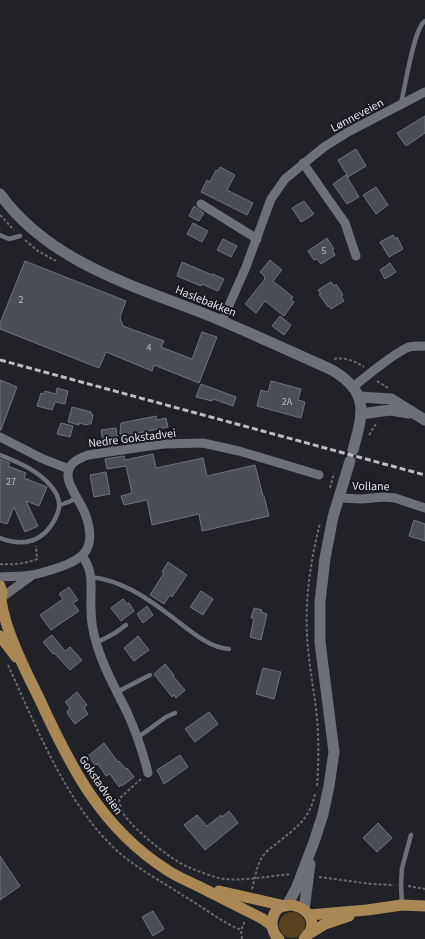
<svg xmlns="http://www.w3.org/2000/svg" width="425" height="939" viewBox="0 0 425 939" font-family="'Source Sans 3',sans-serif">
<rect width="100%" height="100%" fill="#212228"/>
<circle fill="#58411e" cx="292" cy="925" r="13"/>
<g fill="#4c4e55" stroke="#71737b">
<path d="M425,116v17l-19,13 -9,-13z"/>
<path d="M356,149l10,17 -18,11 -10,-17z"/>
<path d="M220,167l15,8 -8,15 26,13 -6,12 -46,-23 6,-12 3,2 6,-12 2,1z"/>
<path d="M346,175l13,22 -12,7 -14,-20z"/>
<path d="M376,187l12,18 -12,9 -13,-19z"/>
<path d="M304,201l10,13 -13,8 -9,-14z"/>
<path d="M194,206l10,7 -5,8 -10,-5z"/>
<path d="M193,223l15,8 -6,11 -15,-8z"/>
<path d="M393,235l2,4 2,-2 6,12 -14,8 -9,-15z"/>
<path d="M327,238l7,11 -2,1 3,5 -14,9 -4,-5 -3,1 -6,-9z"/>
<path d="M223,239l14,7 -6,11 -14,-7z"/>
<path d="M270,260l12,10 -9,11 20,16 -2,3 3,2 -10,14 -19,-15 -9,12 -11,-9 20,-25 -1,-1 1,-1 -5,-5z"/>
<path d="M25,261l101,40 -6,16 3,9 41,15 -3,6 31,12 10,-27 15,5 -18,46 -45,-18 -2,6 -46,-19 -7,16 -99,-39v-6z"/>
<path d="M182,262l30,13 1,-1 11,5 -6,12 -16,-7 -1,2 -24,-10z"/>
<path d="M390,263l6,9 -11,7 -5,-9z"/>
<path d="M331,282l3,4 2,-2 7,11 -2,1 3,5 -13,8 -2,-3 -1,1 -9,-13h2l-3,-4z"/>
<path d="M280,316l11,9 -7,10 -12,-9z"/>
<path d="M0,380l17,7 -16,43h-1z"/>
<path d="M271,381l30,8 -3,11 7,2 -4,16 -44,-12 4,-16 7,2z"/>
<path d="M201,384l35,13 -3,9 -20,-7 -1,2 -16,-4z"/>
<path d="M57,388l11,3 -3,13 -10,-2 -3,8 -15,-4 4,-13 3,1 1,-3 11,3z"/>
<path d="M72,407l19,5v2l2,1 -2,9h-3l-1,1 -8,-2v2l-11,-3z"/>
<path d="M156,416l1,4 9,-2 2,9 -39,8 -9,-1 1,-11z"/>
<path d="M61,423l12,3 -3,11 -13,-3z"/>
<path d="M116,428l2,17 -14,2 -3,-17z"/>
<path d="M153,454l3,14 47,-10 4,18 48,-11 8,31h1l5,20 -67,15 -3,-17 -47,11 -5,-25 -23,5 -3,-9 11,-3 -6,-27 -19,3 -2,-10 19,-3 1,4z"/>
<path d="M0,459l10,4 -2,3 18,7 -2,5 23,9 -8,19 -13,-5 12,25 -13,6 -11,-25 -7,17 -7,-2z"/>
<path d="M106,472l4,22 -16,3 -4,-22z"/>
<path d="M414,520l11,4v17l-16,-5z"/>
<path d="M168,562l19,13 -15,22 -2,-2 -6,9 -14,-9 14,-22 -2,-1z"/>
<path d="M69,587l9,13 -5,3 6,8 -28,19 -11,-15 23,-16 -4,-5z"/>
<path d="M201,591l12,8 -10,16 -13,-8z"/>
<path d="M123,599l4,5 2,-1 5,8 -13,10 -10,-13z"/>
<path d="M147,606l6,9 -10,8 -6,-9z"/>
<path d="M254,608l8,2 -1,2 6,2 -6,26 -11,-3 4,-19h-3z"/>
<path d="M52,635l13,16 5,-4 12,13 -12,10 -16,-17 -1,1 -10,-12z"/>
<path d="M138,636l11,14 -15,11 -10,-13z"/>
<path d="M165,664l9,11 -1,1 12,14 -9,8 -2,-3 -2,2 -18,-23z"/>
<path d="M263,668l18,4 -7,27 -18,-5z"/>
<path d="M77,692l10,13 -3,3 4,6 -13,10 -8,-11h1l-1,-2 3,-3 -5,-6z"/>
<path d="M209,712l9,12 -23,18 -10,-13z"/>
<path d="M104,743l14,19 1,-1 7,8 1,-1 7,9 -12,9 -1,-1 -2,2 -9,-13 -4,2 -8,-12 -3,1 -7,-9z"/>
<path d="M180,755l8,12 -24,17 -7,-14z"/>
<path d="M229,811l9,12 -33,27 -21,-25 13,-10 10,11 14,-11 1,2z"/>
<path d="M378,823l14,15 -15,14 -14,-14z"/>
<path d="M0,856l20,30 -20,14z"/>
<path d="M153,911l11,18 -11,7 -11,-19z"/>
</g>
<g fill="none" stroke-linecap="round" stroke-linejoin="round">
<g stroke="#696a6f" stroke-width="2" stroke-dasharray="3 2" stroke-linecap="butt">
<path d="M0,215l14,15"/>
<path d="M25,240l13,11 18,10"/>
<path d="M334,359c9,-2 22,2 30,8"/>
<path d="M377,381l11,7"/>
<path d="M369,435l8,-13"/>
<path d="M330,488l4,-15"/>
<path d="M0,564c13,1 25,0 37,-5l-1,-13"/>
<path d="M8,665c28,61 57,136 106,183 20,19 47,33 70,48 19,11 37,26 57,34"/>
<path d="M141,779l-22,20c1,6 2,12 6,17 12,16 44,42 61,50 8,4 30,12 38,13 23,2 45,-3 67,-5"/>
<path d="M317,786c2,-28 2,-57 -2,-85 -3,-22 -7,-44 -8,-67 -2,-37 4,-75 13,-111"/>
<path d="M319,877l53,7 22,1"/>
<path d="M408,886l17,3"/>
<path d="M252,889c3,-10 4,-21 9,-30 3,-6 10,-11 15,-15 19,-16 33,-23 39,-50"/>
<path d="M242,939l-1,-9 4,-9"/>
</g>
<g stroke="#6e7078" stroke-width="4.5">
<path d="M401,103c4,-15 13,-76 24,-82"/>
<path d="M0,235l9,4 11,-3"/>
<path d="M0,455c21,8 46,19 57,40 4,9 2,16 -2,24 -12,23 -31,28 -55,19"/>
<path d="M60,505l11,-4 6,-5"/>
<path d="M91,577c29,3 55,20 77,37 17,12 39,34 61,35"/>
<path d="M96,643l19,-10 11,-8"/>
<path d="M117,692l33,-17"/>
<path d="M137,738l29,-21 9,-4"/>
<path d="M402,905l-1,-20 1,-17 9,-33"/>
</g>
<g stroke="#6e7078" stroke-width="9">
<path d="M303,163l42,60 11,33"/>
<path d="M201,204l56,35"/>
<path d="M222,321l24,-54 25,-68 14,-20 39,-32 24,-15 77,-40"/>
<path d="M354,386c13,-10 41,-34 55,-39 6,-1 10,-1 16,-1"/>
<path d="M0,437l43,22 26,10"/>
<path d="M339,498l23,1 21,-2 12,1 30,10"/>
<path d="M82,556c13,16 8,34 9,53 0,11 2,23 5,33 7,25 20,48 31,70 9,20 16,40 21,61"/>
<path d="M0,577c10,-1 21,0 31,-2 8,-1 16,-4 23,-6 30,-9 43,-20 32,-53 -4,-12 -17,-28 -18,-39 -1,-13 9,-18 20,-22l75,-11 40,-1 36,8 80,24"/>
<path d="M1,598l30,-22"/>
</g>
<g stroke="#6e7078" stroke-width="11">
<path d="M0,194c50,69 135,92 210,122 41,17 82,36 122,54 38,22 31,44 21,80"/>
<path d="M360,397l31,2 34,21"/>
<path d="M361,414l29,-4 19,3"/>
<path d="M287,905l9,-16 18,-47 9,-28 6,-28 5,-34 -14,-110v-40l5,-44 8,-41 17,-56"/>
<path d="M304,910l6,-46"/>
</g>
<g stroke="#a98855" stroke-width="11">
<path d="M0,586l2,6 -2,10"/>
<path d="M1,600c4,30 24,70 38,98 31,68 62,130 128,172 10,7 23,12 35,18 20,10 41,21 61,31l9,7"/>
<path d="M0,636l16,21"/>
<path d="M219,891l66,15"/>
<path d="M309,915l58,-5 35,-5 23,1"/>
<path d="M307,935l18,-11 24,-8"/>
<path d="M279,939c-5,-4 -7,-10 -7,-17 4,-35 60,-9 32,17"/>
</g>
<path stroke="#bcbdc2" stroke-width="3" stroke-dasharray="6 3" stroke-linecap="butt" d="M0,360l425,115"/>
</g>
<g text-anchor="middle" stroke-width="4" stroke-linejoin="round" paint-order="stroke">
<g font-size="10" fill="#bbbcc2">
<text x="324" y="254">5</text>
<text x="21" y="303">2</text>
<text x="149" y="351">4</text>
<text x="287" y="405">2A</text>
<text x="11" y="485">27</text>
</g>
<g font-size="12" fill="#e0e1e6" stroke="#17191f">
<text transform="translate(357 115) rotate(-28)" y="4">Lønneveien</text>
<text transform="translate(206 301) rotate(22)" y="4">Haslebakken</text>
<text transform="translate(132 438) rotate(-7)" y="4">Nedre Gokstadvei</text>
<text transform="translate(371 486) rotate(1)" y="4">Vollane</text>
<text transform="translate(101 785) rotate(56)" y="4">Gokstadveien</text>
</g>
</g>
</svg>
